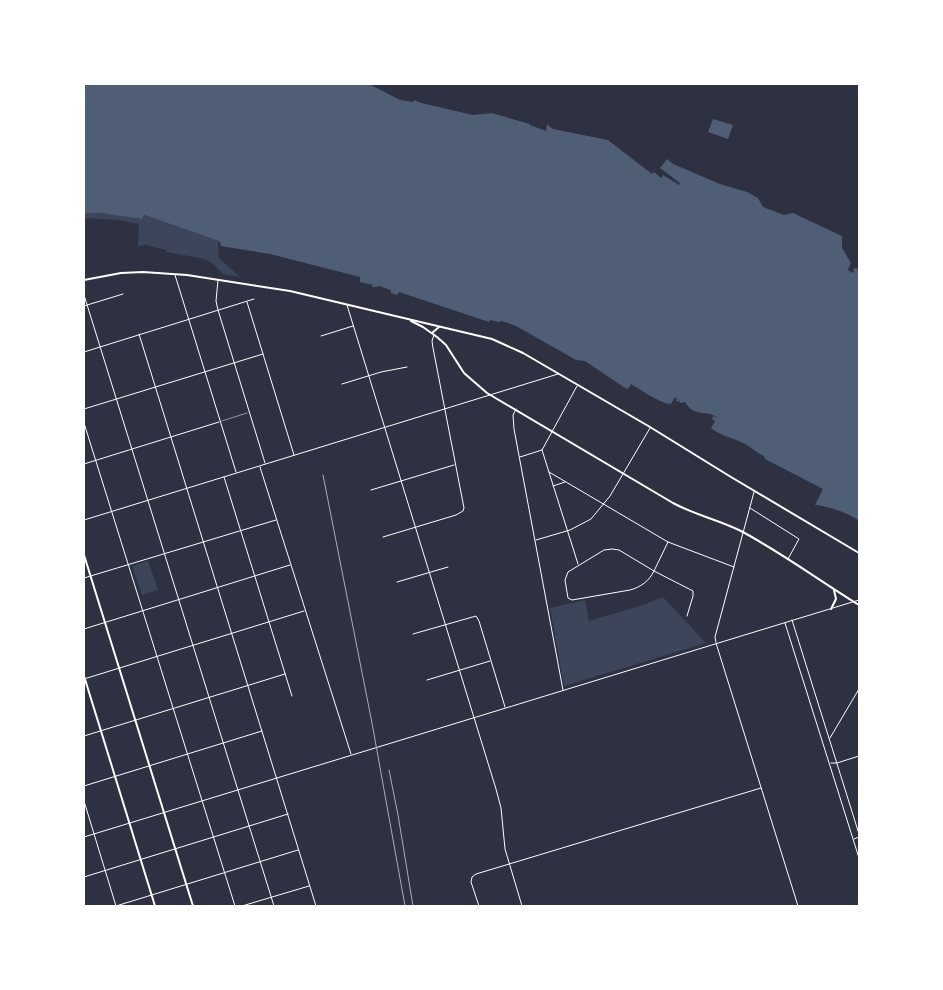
<svg xmlns="http://www.w3.org/2000/svg" width="943" height="990" viewBox="0 0 943 990" font-family="Poppins,sans-serif">
<rect width="100%" height="100%" fill="#2d3142"/>
<g fill="#3c4559">
<path d="M89,212l28,3 24,4 2,-4 73,25 2,1 1,17 21,19 -17,-3 -10,-10 -8,-5 -39,-7v-2l-20,-5 -8,1 1,-22 -22,-4 -33,-2v-5z"/>
<path d="M148,561l10,29 -16,5 -10,-29z"/>
<path d="M663,597l43,46 -142,43 -14,-78 35,-8 4,21 54,-16z"/>
</g>
<g fill="#4f5d75">
<path d="M84,84h285l31,16 13,2 1,-2 7,3 52,12 19,-2 38,11v1l16,6 1,-7 6,5 55,11 44,34 2,-2 7,6 2,-3 16,10 1,-2 -20,-15 7,-9 6,5 47,20 27,8 11,6 5,9 21,8 9,-2 49,23v12l9,15 -3,7 5,3 1,-5 5,1v252c-8,-7 -34,-16 -44,-16l8,-16 -58,-30 -1,-3c-7,-3 -11,-7 -17,-11 -11,-7 -25,-8 -36,-17l4,-7 -3,-2 1,-3 5,2c-11,-9 -24,0 -33,-16l-5,1 -1,-3 -1,2 -2,-1 1,-2 -2,-2 -4,7c-10,0 -30,-14 -40,-20l-3,5 -3,-1 -40,-27 -9,-1 -60,-34 -14,-5 -3,1 -9,-2 -1,2 -90,-30 -2,3 -6,-2v-3l-12,-4 -3,1h-4l1,-2 -13,-3v-5l-90,-23 -49,-8 -1,-4 -4,-2 -72,-25 -2,4 -41,-6h-17z"/>
<path d="M713,119l20,6 -5,14 -20,-7z"/>
</g>
<g fill="none" stroke-linecap="round" stroke-linejoin="round">
<path stroke="#fff" stroke-width="0.5" d="M222,421l25,-8"/>
<g stroke="#fff" stroke-width="1">
<path d="M175,275l61,197"/>
<path d="M218,280l-2,21 2,9 47,153"/>
<path d="M84,295l190,611"/>
<path d="M247,302l47,153"/>
<path d="M84,306l39,-12"/>
<path d="M139,334l177,572"/>
<path d="M321,336l32,-10"/>
<path d="M84,352l170,-53"/>
<path d="M342,384l39,-12 26,-5"/>
<path d="M84,409l179,-55"/>
<path d="M516,409l-3,6 1,14 49,261"/>
<path d="M84,423l151,483"/>
<path d="M542,450l36,114"/>
<path d="M520,457l22,-7 35,-64"/>
<path d="M84,464l135,-42"/>
<path d="M260,467l91,287"/>
<path d="M549,472l119,70 66,25"/>
<path d="M224,477l68,219"/>
<path d="M553,486l12,-4"/>
<path d="M371,490l83,-25"/>
<path d="M750,508l49,31 -11,20"/>
<path d="M383,537l73,-22 7,-4 1,-3 -31,-160 -1,-7 2,-6"/>
<path d="M536,540l34,-10 21,-11 19,-23 40,-68"/>
<path d="M668,542l-14,29c-5,10 -13,16 -24,19l-58,10 -4,-2 -3,-18 3,-8 36,-22 8,-1 7,1 35,21 39,20v5l-6,20"/>
<path d="M84,578l192,-58"/>
<path d="M397,582l51,-15"/>
<path d="M792,620l67,214"/>
<path d="M785,623l74,235"/>
<path d="M84,629l206,-64"/>
<path d="M413,634l63,-18 3,5 26,86"/>
<path d="M716,642l-1,-5 39,-145"/>
<path d="M84,679l220,-68"/>
<path d="M427,680l63,-19"/>
<path d="M84,736l201,-62"/>
<path d="M830,738l29,-49"/>
<path d="M831,763h6l22,-7"/>
<path d="M84,786l178,-55"/>
<path d="M84,801l32,105"/>
<path d="M854,839l5,-2"/>
<path d="M84,877l204,-63"/>
<path d="M116,906l182,-56"/>
<path d="M242,906l67,-20"/>
<path d="M479,906l-8,-24 1,-5 4,-3 285,-86"/>
</g>
<g stroke="#fff" stroke-width="1">
<path d="M347,305l149,484 5,19 4,41 17,57"/>
<path d="M84,520l474,-146"/>
<path d="M716,643l82,263"/>
<path d="M84,837l775,-237"/>
</g>
<g stroke="#fff" stroke-width="2">
<path d="M84,280l37,-7 22,-1 44,3 103,16 202,48 31,14 127,74 81,50 128,76"/>
<path d="M411,321l12,6 14,10 9,8 18,28 23,20 186,110c22,12 46,17 68,28 41,22 79,50 118,74"/>
<path d="M432,333l7,-6"/>
<path d="M84,555l109,351"/>
<path d="M831,609l5,-10 -2,-9"/>
<path d="M84,676l71,230"/>
</g>
<g stroke="#abadb3" stroke-width="1">
<path d="M855,84h4"/>
<path d="M323,475l49,248 33,183"/>
<path d="M389,770l9,45 15,91"/>
</g>
</g>
<rect width="943" height="990" fill="none" stroke="#ffffff" stroke-width="170"/>
</svg>
